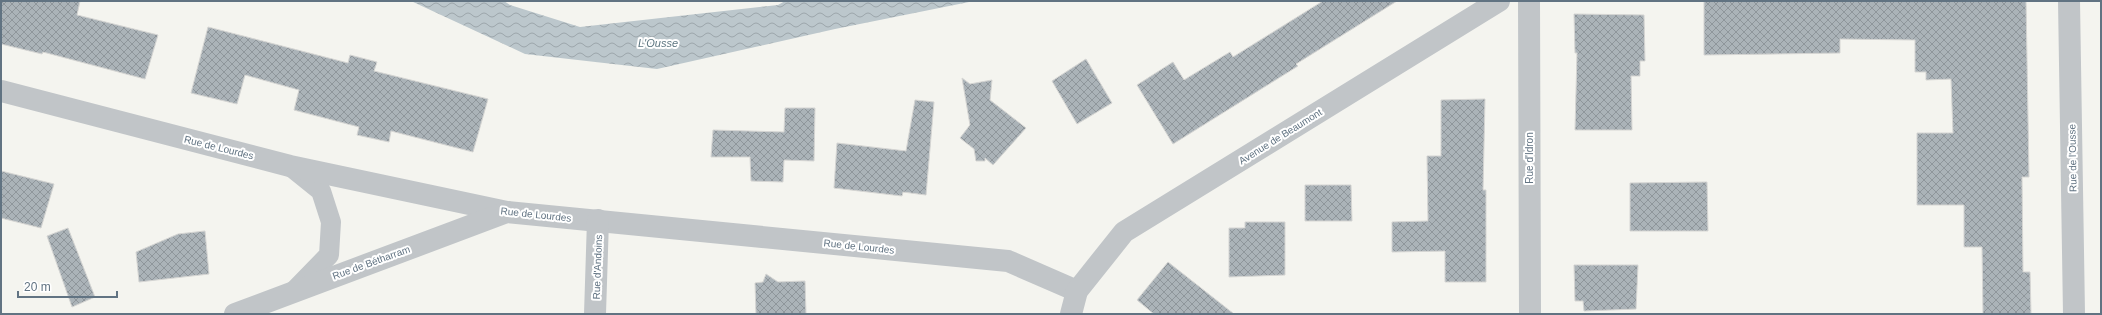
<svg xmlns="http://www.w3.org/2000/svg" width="2102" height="315" viewBox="0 0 2102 315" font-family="Arial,sans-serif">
<defs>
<pattern id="water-waves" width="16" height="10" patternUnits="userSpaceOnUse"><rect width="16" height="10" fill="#bcc7cc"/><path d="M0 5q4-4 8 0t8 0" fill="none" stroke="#9ca6ab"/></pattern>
<pattern id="building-cross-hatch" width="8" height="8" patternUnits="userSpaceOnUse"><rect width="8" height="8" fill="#abb3b8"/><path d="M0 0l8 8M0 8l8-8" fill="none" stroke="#8f969b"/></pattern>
</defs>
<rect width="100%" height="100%" fill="#f4f4ef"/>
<path fill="url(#water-waves)" d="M411,1h93l6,4 70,22 198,-22 7,-4h189l-139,28 -178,40 -132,-15z"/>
<g fill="url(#building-cross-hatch)" stroke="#d5d5d3">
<path d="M1,1h79l-3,14 81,20 -13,44 -102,-27 -1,2 -41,-10z"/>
<path d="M1323,1h74l-101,63 2,2 -125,78 -36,-59 36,-23 11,18 46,-28 3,5z"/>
<path d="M1704,1h322l3,176h-7l1,95h7l1,42h-48l-1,-67h-18v-42h-47v-72h36l-2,-54 -25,1v-8h-11v-32l-75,-1v14l-136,2z"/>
<path d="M1574,14l70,1 1,46h-5v15h-9l1,54h-57l2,-77h-2z"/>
<path d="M208,27l140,36 2,-8 27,7 -3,9 114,28 -15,53 -82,-21 -2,11 -32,-7 2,-8 -65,-17 5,-20 -54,-15 -8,29 -46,-11z"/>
<path d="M1086,59l26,44 -35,21 -25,-43z"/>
<path d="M962,78l8,6 22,-4 -2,20 36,28 -33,37 -8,-7v3h-9l-2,-12 -14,-11 10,-13z"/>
<path d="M1485,99l-2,91h3v92h-41v-31l-53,1v-30l36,-1 -1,-65h14v-56z"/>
<path d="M915,100l19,2 -8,93 -23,-3 -1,4 -68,-8 3,-45 69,8z"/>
<path d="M785,108h30l-1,53 -30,-1 -1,22 -32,-1 -1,-24h-39l2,-27 71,2z"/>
<path d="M1,171l53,13 -13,44 -40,-10z"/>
<path d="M1707,182l1,49h-78v-48z"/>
<path d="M1305,185h46l1,36h-47z"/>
<path d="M1245,222h40v53l-56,2v-49h16z"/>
<path d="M68,228l27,69 -23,10 -25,-71z"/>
<path d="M205,231l4,43 -70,8 -3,-30 42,-18z"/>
<path d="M1168,262l66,52h-80l-17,-14z"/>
<path d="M1574,265h64l-2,44 -52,2 -1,-10h-8z"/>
<path d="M766,274l12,8 27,-1 1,33h-50l-1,-31 8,-1z"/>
</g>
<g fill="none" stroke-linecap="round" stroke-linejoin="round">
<path stroke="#c1c5c8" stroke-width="20" d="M290,166l31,25 10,31 -2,33 -34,35"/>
<g stroke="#c1c5c8" stroke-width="22">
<path d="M1529,1l1,313"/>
<path d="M2069,1l5,313"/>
<path d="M1,91l289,75 217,46 501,49 69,30"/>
<path d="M235,314l272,-102"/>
<path d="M595,314l3,-94"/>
<path d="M1071,314l6,-23 47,-59 375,-231"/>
</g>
</g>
<g text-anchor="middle" stroke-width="4" stroke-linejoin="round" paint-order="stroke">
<g font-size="10" fill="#617382" stroke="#fff">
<text transform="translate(1280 136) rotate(-32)" y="4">Avenue de Beaumont</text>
<text transform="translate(219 147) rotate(14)" y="4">Rue de Lourdes</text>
<text transform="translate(1529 158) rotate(-90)" y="4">Rue d'Idron</text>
<text transform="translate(2072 158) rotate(-91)" y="4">Rue de l'Ousse</text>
<text transform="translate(536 214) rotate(6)" y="4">Rue de Lourdes</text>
<text transform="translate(859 246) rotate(6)" y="4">Rue de Lourdes</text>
<text transform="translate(371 262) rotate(-20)" y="4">Rue de Bétharram</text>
<text transform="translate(597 267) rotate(-88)" y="4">Rue d'Andoins</text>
</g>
<g font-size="11" font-style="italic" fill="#5d7680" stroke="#fff">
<text x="658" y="47">L'Ousse</text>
</g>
</g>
<rect width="2102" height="315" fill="none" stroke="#617382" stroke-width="4"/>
<path d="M18 291v6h99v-6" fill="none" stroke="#617382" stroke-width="2"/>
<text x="24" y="291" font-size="12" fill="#617382" stroke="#ffffff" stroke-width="3" paint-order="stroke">20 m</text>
</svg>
